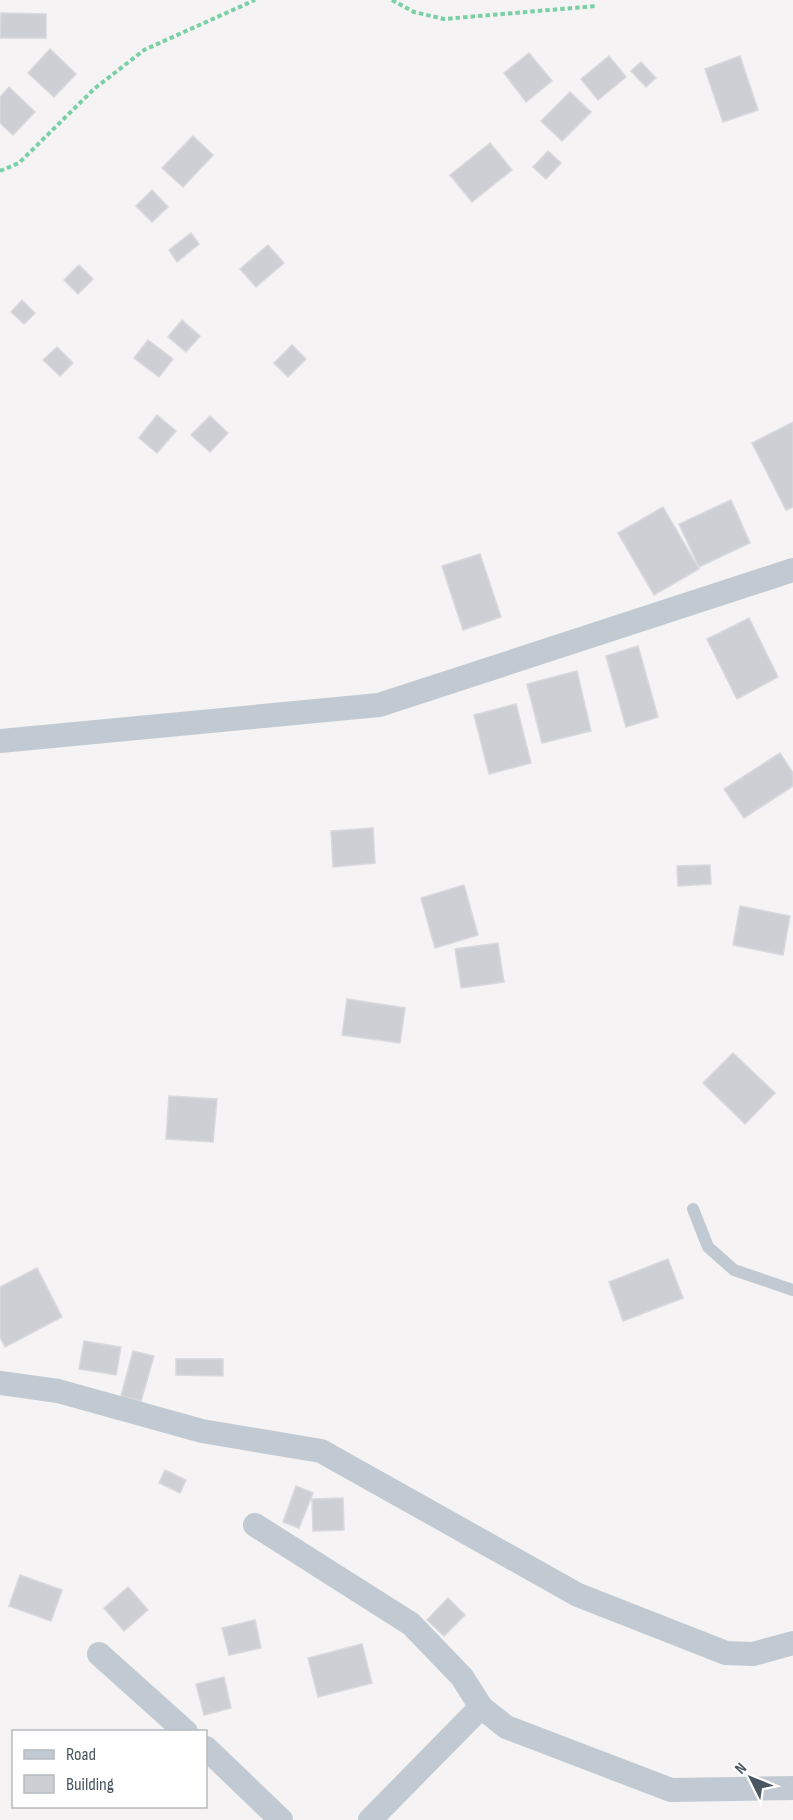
<svg xmlns="http://www.w3.org/2000/svg" width="793" height="1820" viewBox="0 0 793 1820" font-family="'Sofia Sans Condensed',sans-serif">
<rect width="100%" height="100%" fill="#f5f3f3"/>
<g fill="#cdcfd5" stroke="#d7d9de" stroke-width="1.5">
<path d="M1,13l45,1v24h-46z"/>
<path d="M50,49l26,25 -22,23 -26,-24z"/>
<path d="M529,53l23,28 -26,21 -22,-29z"/>
<path d="M609,56l17,21 -28,23 -17,-21z"/>
<path d="M740,56l18,54 -35,12 -18,-53z"/>
<path d="M641,62l15,16 -10,9 -15,-16z"/>
<path d="M9,87l26,25 -22,23 -13,-12v-26z"/>
<path d="M570,92l21,20 -29,29 -21,-20z"/>
<path d="M193,136l20,19 -30,32 -21,-19z"/>
<path d="M490,143l22,27 -40,32 -22,-27z"/>
<path d="M548,151l13,12 -15,16 -13,-12z"/>
<path d="M152,190l16,17 -16,15 -16,-16z"/>
<path d="M191,233l8,11 -22,18 -8,-12z"/>
<path d="M268,245l16,18 -28,24 -16,-18z"/>
<path d="M79,265l14,14 -15,15 -14,-14z"/>
<path d="M22,300l13,13 -11,11 -13,-12z"/>
<path d="M182,320l18,16 -14,16 -18,-15z"/>
<path d="M148,340l25,19 -14,18 -25,-19z"/>
<path d="M292,345l14,14 -18,18 -14,-14z"/>
<path d="M57,347l16,16 -13,13 -17,-16z"/>
<path d="M157,415l19,16 -19,22 -18,-15z"/>
<path d="M210,416l18,17 -18,19 -19,-17z"/>
<path d="M793,422v85l-7,3 -34,-67z"/>
<path d="M731,500l19,43 -51,24 -20,-43z"/>
<path d="M663,507l36,62 -45,26 -36,-62z"/>
<path d="M480,554l21,63 -38,13 -21,-64z"/>
<path d="M749,618l29,59 -41,22 -30,-60z"/>
<path d="M638,646l20,71 -32,10 -20,-71z"/>
<path d="M577,671l14,60 -49,12 -15,-59z"/>
<path d="M516,704l15,59 -42,11 -15,-59z"/>
<path d="M780,753l13,20v13l-49,32 -20,-29z"/>
<path d="M373,828l2,35 -42,4 -2,-36z"/>
<path d="M710,865l1,19 -33,2 -1,-20z"/>
<path d="M464,885l14,50 -43,13 -14,-50z"/>
<path d="M740,906l50,10 -7,39 -50,-10z"/>
<path d="M498,943l6,39 -43,6 -6,-39z"/>
<path d="M347,999l58,9 -5,35 -58,-8z"/>
<path d="M733,1053l42,40 -30,31 -42,-41z"/>
<path d="M169,1096l48,3 -4,43 -47,-3z"/>
<path d="M668,1259l15,39 -60,23 -14,-39z"/>
<path d="M37,1268l25,49 -57,30 -5,-10v-50z"/>
<path d="M84,1341l37,6 -5,28 -37,-6z"/>
<path d="M133,1351l21,5 -13,45 -20,-5z"/>
<path d="M176,1359h47v17l-47,-1z"/>
<path d="M165,1470l21,10 -6,13 -21,-10z"/>
<path d="M296,1486l17,7 -14,35 -16,-6z"/>
<path d="M343,1498l1,32 -31,1 -1,-32z"/>
<path d="M20,1575l42,15 -11,31 -42,-15z"/>
<path d="M128,1587l20,23 -24,21 -20,-23z"/>
<path d="M448,1598l17,17 -21,21 -17,-16z"/>
<path d="M255,1620l6,28 -32,7 -7,-27z"/>
<path d="M362,1644l10,39 -54,14 -10,-39z"/>
<path d="M224,1677l7,31 -27,7 -8,-31z"/>
</g>
<g fill="none" stroke-linecap="round" stroke-linejoin="round">
<g stroke="#7ad0a6" stroke-width="4" stroke-dasharray="4.5 3" stroke-linecap="butt">
<path d="M392,0l22,12 30,7 152,-13"/>
<path d="M0,171l19,-8 75,-74 50,-39 111,-50"/>
</g>
<path stroke="#c1cad2" stroke-width="12" d="M693,1209l15,38 26,23 59,20"/>
<g stroke="#c1cad2" stroke-width="24">
<path d="M0,741l379,-36 414,-135"/>
<path d="M0,1383l58,8 144,40 119,20 257,144 148,58 27,1 40,-11"/>
<path d="M255,1525l156,99 51,53 19,30 25,20 165,63 122,-2"/>
<path d="M99,1654l87,78"/>
<path d="M206,1748l75,72"/>
<path d="M370,1820l111,-113"/>
</g>
</g>
<rect x="12" y="1730" width="195" height="78" fill="#ffffff" stroke="#b7bbc0" stroke-width="1.5"/>
<rect x="24" y="1750" width="30" height="9" fill="#c1cad2" stroke="#b7bbc0" stroke-width="1.5"/>
<text x="66" y="1760" font-size="18" fill="#4a5661">Road</text>
<rect x="24" y="1775" width="30" height="18" fill="#cdcfd5" stroke="#b7bbc0" stroke-width="1.5"/>
<text x="66" y="1790" font-size="18" fill="#4a5661">Building</text>
<g transform="translate(751 1778) rotate(313)" stroke="#ffffff" stroke-width="4.5" paint-order="stroke">
<path d="M0-4.5L10 22L0 15L-10 22Z" fill="#4a5661"/>
<text y="-9" font-size="16" font-weight="bold" text-anchor="middle" fill="#4a5661">N</text>
</g>
</svg>
